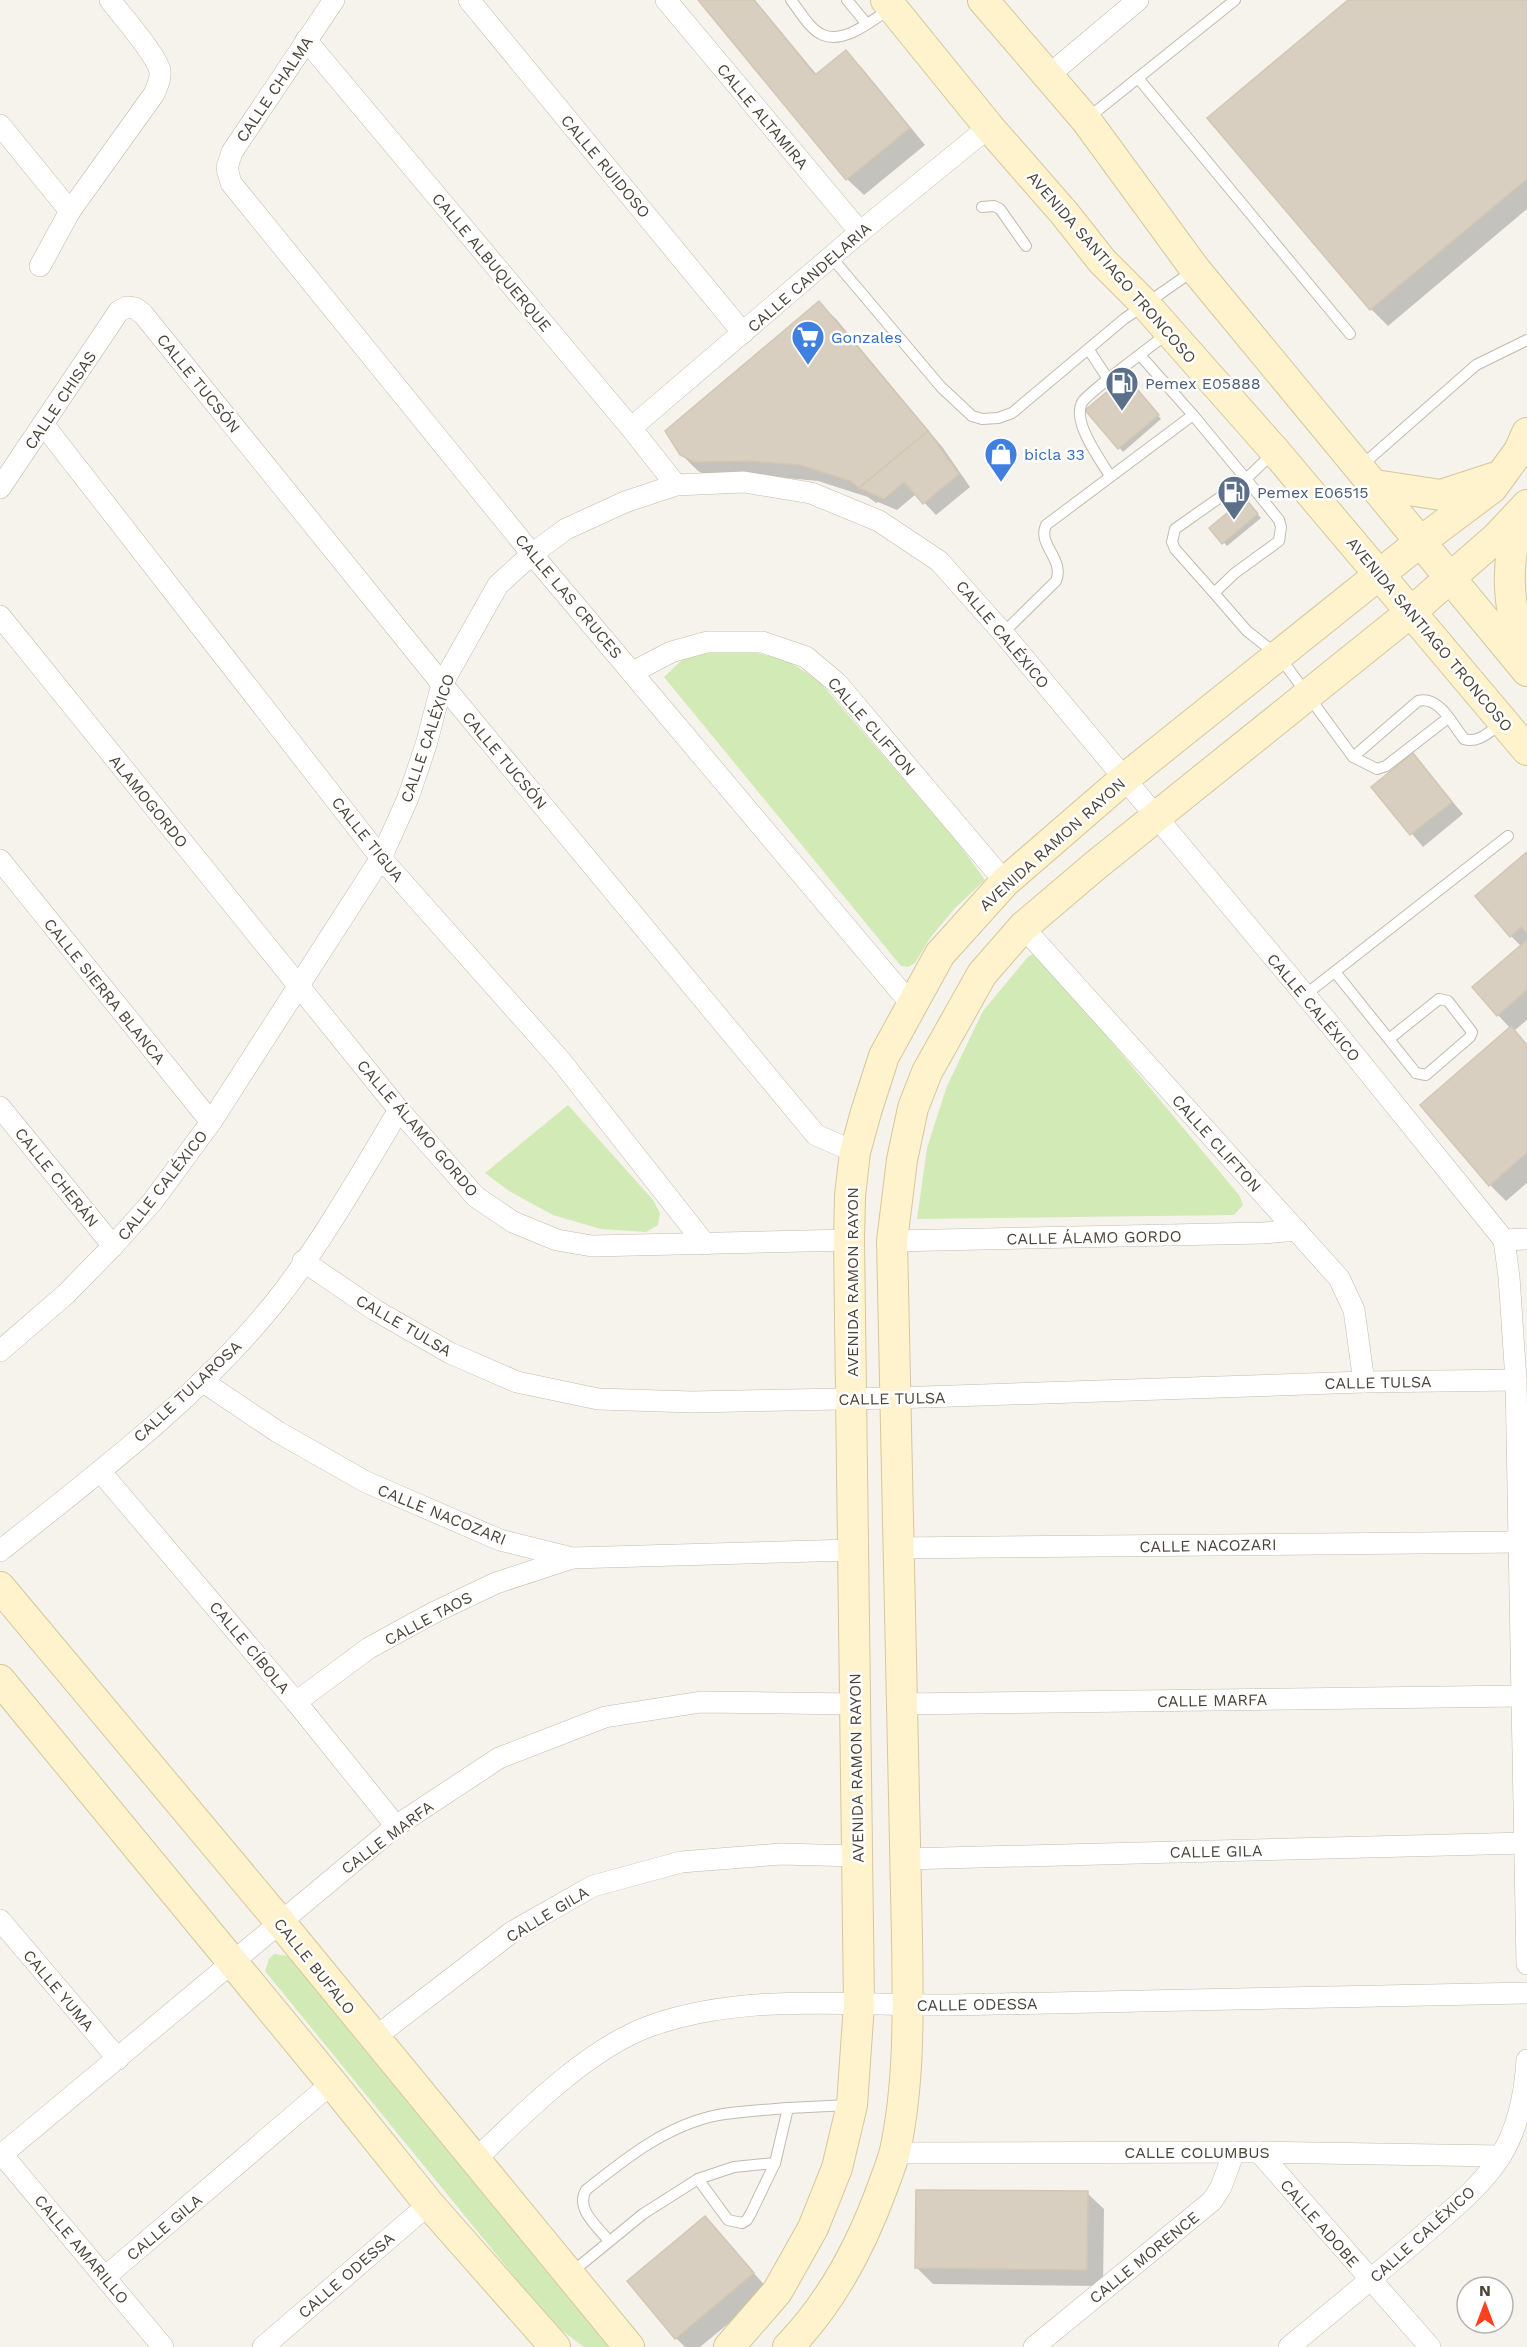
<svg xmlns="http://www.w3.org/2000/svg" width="1527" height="2347" viewBox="0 0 1527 2347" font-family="'Work Sans',sans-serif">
<rect width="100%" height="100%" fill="#f6f3ec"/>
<g fill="#d2eab5">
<path d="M722,650l35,3 31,8 30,19 138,160 29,40 -30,28 -25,30 -15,25 -7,4 -7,-1 -237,-289 19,-18z"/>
<path d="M1036,951l203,244 4,10 -9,10 -317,4 10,-71 20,-62 36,-75 44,-53z"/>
<path d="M568,1105l85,95 7,13 -2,12 -12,7 -45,-3 -48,-14 -44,-24 -24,-18z"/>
<path d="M274,1954l14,2 321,391h-25l-31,-23 -288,-353 4,-12z"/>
</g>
<g fill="#0003">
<path d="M700,0h55l62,75 29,-23 16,16 63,77 -61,50 -17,-16z"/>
<path d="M1350,0h177v209l-139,117 -17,-17 -161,-191z"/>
<path d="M819,303l17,16 107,129 27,39 -34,28 -20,-21 -19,16 -19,-8 -2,1 -8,-6 -50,-16 -53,-5 -53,2 -14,-7 -17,-17z"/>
<path d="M1129,381l32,38 -38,33 -36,-42z"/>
<path d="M1248,504l13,14 -34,28 -16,-18z"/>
<path d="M1413,755l50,59 -40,33 -50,-60z"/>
<path d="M1527,854v166l-13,11 13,13v139l-21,18 -16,-16 21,-156 -13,-14 24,-68 -11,-11z"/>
<path d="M1087,2193l17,16 -1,77 -170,-2 -16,-16z"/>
<path d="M705,2218l64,72 -69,57h-15l-9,-9z"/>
</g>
<g fill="#d8cfc1" stroke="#d3c7b4" stroke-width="1.5">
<path d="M698,0h56l61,75 31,-25 64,78 -64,52z"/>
<path d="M1348,0h179v179l-157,131 -163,-192z"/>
<path d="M819,301l109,130 -69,57 -9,-7 -50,-16 -52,-4 -53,1 -15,-7 -15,-24z"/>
<path d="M1126,376l33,39 -41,34 -33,-39z"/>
<path d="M928,431l31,43 -36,30 -19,-22 -20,17 -25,-11z"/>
<path d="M1245,498l13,16 -36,30 -13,-16z"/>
<path d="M1413,753l39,49 -42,33 -39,-48z"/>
<path d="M1527,852v81l-6,-6 -11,10 -35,-41z"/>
<path d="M1527,940v50l-30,26 -25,-29z"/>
<path d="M1511,1026l16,19v108l-38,33 -69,-81z"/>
<path d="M916,2190l172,1 -1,79 -172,-2z"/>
<path d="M705,2216l49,57 -79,66 -48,-58z"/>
</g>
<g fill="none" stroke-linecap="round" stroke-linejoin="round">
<g stroke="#c2bbae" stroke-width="12">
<g id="service">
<path d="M791,0c8,10 19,30 32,35 22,9 49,-15 67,-26"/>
<path d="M847,0l19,23"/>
<path d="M1138,78l212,256"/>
<path d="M1088,118l147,-118"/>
<path d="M982,207l12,-1 6,3 26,37"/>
<path d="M832,258l109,129 31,29 10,3 16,-1 14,-5 112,-94 69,-48"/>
<path d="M1089,350l19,29 60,-46"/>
<path d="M1140,355l53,60 53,64 27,-26"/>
<path d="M1108,379c-8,7 -18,14 -25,22 -13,19 17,58 27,75"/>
<path d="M1360,467l116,-102 51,-25"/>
<path d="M1214,593l-39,-44 -3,-7 3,-13 71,-50 33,41 2,7 -2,14 -44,32 -21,20 33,38 32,25 74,101 65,-56c21,-6 35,24 46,38 14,5 26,-8 37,-15"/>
<path d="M1003,633l53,-52c9,-22 -19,-36 -10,-56l147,-110"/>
<path d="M1353,757l24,12 9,-3 62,-48"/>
<path d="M1335,972l81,101 10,2 44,-38 2,-5 -24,-31 -9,-2 -50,40"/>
<path d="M1305,995l203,-159"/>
<path d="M698,2179l30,41 14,3 5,-3 4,-7 24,-50"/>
<path d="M609,2241c-12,-15 -34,-32 -23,-51 40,-32 81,-65 132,-75 23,-4 47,-5 70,-7"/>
<path d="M572,2272l71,-58 55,-35 36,-12 41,-4 13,-55 61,-3"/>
</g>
</g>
<g stroke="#c2bbae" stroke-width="22">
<g id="minor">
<path d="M334,0l-102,152 -5,16 4,15 301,371 379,450"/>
<path d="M469,0l274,333"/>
<path d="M666,0l194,232"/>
<path d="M306,40l325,388 45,57"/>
<path d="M1049,75l89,-75"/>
<path d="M0,125l70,86"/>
<path d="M40,266l30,-55 84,-117c3,-8 7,-14 6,-23 -4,-17 -38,-55 -50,-71"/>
<path d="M43,424l338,434 180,203 144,183"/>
<path d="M631,428l229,-196 129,-105"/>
<path d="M0,488l119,-177 8,-4 8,1 8,6 299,370 374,451 39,17"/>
<path d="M0,616l399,494 77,87 37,25 44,18 35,6 257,-6"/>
<path d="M633,672l38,-20 36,-10h55l44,15 31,26 168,199"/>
<path d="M0,860l211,262"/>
<path d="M1023,927l316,351 15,32 10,72"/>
<path d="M0,1107l113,139"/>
<path d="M1504,1240l23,-1"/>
<path d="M892,1241l371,-8 33,-3"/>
<path d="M303,1261l72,49 75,43 67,29 81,17 94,3 203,-4 469,-16 152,-2"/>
<path d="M0,1351l66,-57 47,-48 40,-45 58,-79 170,-264 27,-60 18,-53 16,-61 56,-99 34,-31 34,-25 59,-27 51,-17 68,-3 67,11 68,28 60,40 64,72 328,393 173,214 5,37 7,103 11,584"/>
<path d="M202,1381l76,51 88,50 134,58 72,18 281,-8"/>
<path d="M100,1471l196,231 100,124"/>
<path d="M898,1548l621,-6"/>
<path d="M0,1551c97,-77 198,-153 276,-250 45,-57 85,-128 123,-191"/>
<path d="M296,1702l73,-54 64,-35 63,-30 76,-25"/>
<path d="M902,1704l620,-8"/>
<path d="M905,1859l622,-16"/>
<path d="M0,1920l118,139"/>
<path d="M374,2038l138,-106 81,-46 88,-24 100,-8 76,2"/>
<path d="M0,2152l163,195"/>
<path d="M1259,2152l171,195"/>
<path d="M894,2153l365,-1 242,4"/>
<path d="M0,2156l396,-330 103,-68 106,-41 96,-15 154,2"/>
<path d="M475,2160c48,-46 112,-111 175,-134 96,-34 202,-20 302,-21 191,-4 383,-8 575,-12"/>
<path d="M105,2277l227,-194"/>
<path d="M263,2347l166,-143"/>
<path d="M1034,2347l178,-146 9,-14 13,-35"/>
<path d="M1289,2347c45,-37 90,-74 134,-112 27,-24 57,-47 77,-78 18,-28 25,-64 27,-97"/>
</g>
</g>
<g stroke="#d6c79b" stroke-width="32">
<g id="secondary">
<path d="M886,0l103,127 76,87 37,47 43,43 130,147 252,299"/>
<path d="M983,0l103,120 109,149 332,402"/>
<path d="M1375,485l66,10 52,-17"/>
<path d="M1522,661c-11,-53 -21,-94 0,-146"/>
<path d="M0,1587l280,335 349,425"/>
<path d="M0,1680l332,403 97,121 126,143"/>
<path d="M729,2347l48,-55 36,-64 24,-60 15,-63 7,-101 -10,-764 1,-44 5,-44 11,-40 18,-56 56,-102 65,-72 119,-103 296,-237 72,-54 27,-37 8,-18"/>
<path d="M788,2347c43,-44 74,-103 95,-161 4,-11 9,-23 12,-35 15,-70 13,-143 12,-214l-15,-696 10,-81 11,-52 14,-36 55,-98 41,-47 73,-62 315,-253 86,-75 30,-32"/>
</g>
</g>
<use href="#service" stroke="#fff" stroke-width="10"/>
<use href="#minor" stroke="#fff" stroke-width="21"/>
<use href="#secondary" stroke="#fff3cd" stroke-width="30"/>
</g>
<defs>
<g id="supermarket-pin" transform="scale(1.725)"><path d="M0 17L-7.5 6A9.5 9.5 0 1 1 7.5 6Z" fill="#3f7fe0" stroke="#fff"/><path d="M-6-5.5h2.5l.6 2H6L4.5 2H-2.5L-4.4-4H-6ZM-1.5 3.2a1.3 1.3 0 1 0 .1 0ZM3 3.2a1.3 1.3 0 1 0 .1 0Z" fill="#fff"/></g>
<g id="fuel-pin" transform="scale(1.725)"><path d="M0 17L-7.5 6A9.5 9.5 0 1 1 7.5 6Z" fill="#5c6f8a" stroke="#fff"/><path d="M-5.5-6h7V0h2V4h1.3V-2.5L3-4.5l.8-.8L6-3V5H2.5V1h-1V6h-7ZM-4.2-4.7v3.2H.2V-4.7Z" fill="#fff"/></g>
<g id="shop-pin" transform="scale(1.725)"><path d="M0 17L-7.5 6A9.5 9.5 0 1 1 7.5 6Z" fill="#3f7fe0" stroke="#fff"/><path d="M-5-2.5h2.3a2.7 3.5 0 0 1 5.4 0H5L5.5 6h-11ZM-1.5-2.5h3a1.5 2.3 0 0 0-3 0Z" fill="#fff"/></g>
</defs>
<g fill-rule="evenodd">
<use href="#supermarket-pin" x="808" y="337"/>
<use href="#fuel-pin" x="1122" y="383"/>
<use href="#shop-pin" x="1001" y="454"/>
<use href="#fuel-pin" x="1234" y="492"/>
</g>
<g text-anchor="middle" stroke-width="5" stroke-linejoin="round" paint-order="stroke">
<g font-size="16" fill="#4b4439" stroke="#fff">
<text transform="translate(274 89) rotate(-56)" y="6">CALLE CHALMA</text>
<text transform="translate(763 116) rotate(50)" y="6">CALLE ALTAMIRA</text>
<text transform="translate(606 166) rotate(50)" y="6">CALLE RUIDOSO</text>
<text transform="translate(492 262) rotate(50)" y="6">CALLE ALBUQUERQUE</text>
<text transform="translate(1112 267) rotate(49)" y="6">AVENIDA SANTIAGO TRONCOSO</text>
<text transform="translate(809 277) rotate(-41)" y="6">CALLE CANDELARIA</text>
<text transform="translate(199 383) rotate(51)" y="6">CALLE TUCSÓN</text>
<text transform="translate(60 400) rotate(-56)" y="6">CALLE CHISAS</text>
<text transform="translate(569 596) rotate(50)" y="6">CALLE LAS CRUCES</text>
<text transform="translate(1003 634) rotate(50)" y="6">CALLE CALÉXICO</text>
<text transform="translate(1430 634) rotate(50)" y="6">AVENIDA SANTIAGO TRONCOSO</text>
<text transform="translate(872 726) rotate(49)" y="6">CALLE CLIFTON</text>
<text transform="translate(427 738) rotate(-71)" y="6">CALLE CALÉXICO</text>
<text transform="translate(505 760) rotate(50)" y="6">CALLE TUCSÓN</text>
<text transform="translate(149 801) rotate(51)" y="6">ALAMOGORDO</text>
<text transform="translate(368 839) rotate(51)" y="6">CALLE TIGUA</text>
<text transform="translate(1052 844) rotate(-42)" y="6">AVENIDA RAMON RAYON</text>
<text transform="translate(105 991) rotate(51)" y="6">CALLE SIERRA BLANCA</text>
<text transform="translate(1314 1007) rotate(50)" y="6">CALLE CALÉXICO</text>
<text transform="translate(418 1128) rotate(49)" y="6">CALLE ÁLAMO GORDO</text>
<text transform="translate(1217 1143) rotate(48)" y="6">CALLE CLIFTON</text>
<text transform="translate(57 1177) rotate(51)" y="6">CALLE CHERÁN</text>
<text transform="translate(162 1185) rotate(-52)" y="6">CALLE CALÉXICO</text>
<text transform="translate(1094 1237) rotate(-1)" y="6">CALLE ÁLAMO GORDO</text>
<text transform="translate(852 1282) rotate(-90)" y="6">AVENIDA RAMON RAYON</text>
<text transform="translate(404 1325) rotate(30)" y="6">CALLE TULSA</text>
<text transform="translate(1378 1382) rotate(-1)" y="6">CALLE TULSA</text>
<text transform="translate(187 1391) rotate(-43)" y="6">CALLE TULAROSA</text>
<text transform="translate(892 1398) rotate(-1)" y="6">CALLE TULSA</text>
<text transform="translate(442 1514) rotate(22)" y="6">CALLE NACOZARI</text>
<text transform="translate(1208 1545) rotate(-1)" y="6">CALLE NACOZARI</text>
<text transform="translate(428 1618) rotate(-28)" y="6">CALLE TAOS</text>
<text transform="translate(250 1647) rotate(50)" y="6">CALLE CÍBOLA</text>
<text transform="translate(1212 1700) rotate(-1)" y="6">CALLE MARFA</text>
<text transform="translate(856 1768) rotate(-91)" y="6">AVENIDA RAMON RAYON</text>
<text transform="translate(387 1837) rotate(-37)" y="6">CALLE MARFA</text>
<text transform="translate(1216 1851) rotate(-1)" y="6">CALLE GILA</text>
<text transform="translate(547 1914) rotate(-31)" y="6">CALLE GILA</text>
<text transform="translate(315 1966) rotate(51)" y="6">CALLE BUFALO</text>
<text transform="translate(59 1990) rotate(50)" y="6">CALLE YUMA</text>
<text transform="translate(977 2004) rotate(-1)" y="6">CALLE ODESSA</text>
<text x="1197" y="2158">CALLE COLUMBUS</text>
<text transform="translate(1320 2223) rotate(49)" y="6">CALLE ADOBE</text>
<text transform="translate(164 2227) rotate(-40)" y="6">CALLE GILA</text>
<text transform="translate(1422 2234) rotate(-42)" y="6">CALLE CALÉXICO</text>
<text transform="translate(82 2249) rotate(50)" y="6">CALLE AMARILLO</text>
<text transform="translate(1144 2257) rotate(-39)" y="6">CALLE MORENCE</text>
<text transform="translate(346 2275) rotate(-41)" y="6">CALLE ODESSA</text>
</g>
<g font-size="16" fill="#366cbe" stroke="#fff" text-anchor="start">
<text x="831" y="343">Gonzales</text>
<text x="1024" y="460">bicla 33</text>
</g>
<g font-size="16" fill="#4e5e75" stroke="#fff" text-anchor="start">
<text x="1145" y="389">Pemex E05888</text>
<text x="1257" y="498">Pemex E06515</text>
</g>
</g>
<g transform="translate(1485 2305)"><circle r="28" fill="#ffffff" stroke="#b7b4b0" stroke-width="1.5"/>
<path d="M0-4.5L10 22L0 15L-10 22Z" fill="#fc3f1d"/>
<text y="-9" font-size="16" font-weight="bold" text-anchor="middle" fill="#4b4439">N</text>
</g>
</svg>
